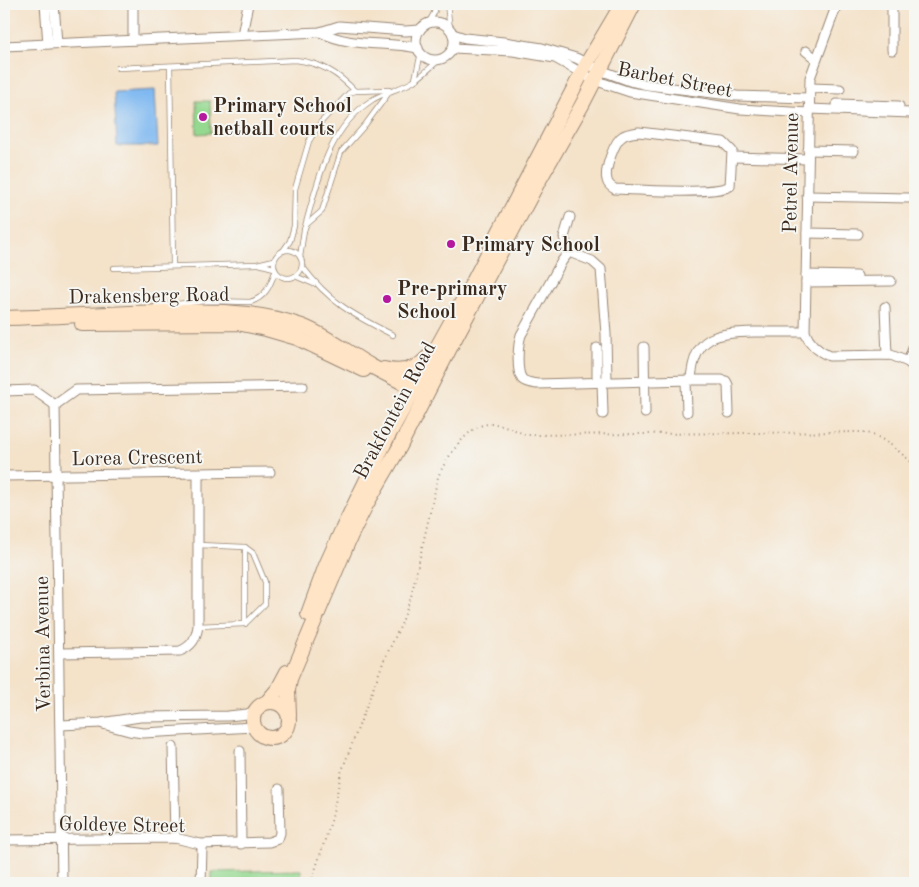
<svg xmlns="http://www.w3.org/2000/svg" width="919" height="887" viewBox="0 0 919 887" font-family="'Old Standard TT',serif">
<rect width="100%" height="100%" fill="#f6f6f2"/>
<filter id="ink" filterUnits="userSpaceOnUse"><feTurbulence type="fractalNoise" baseFrequency=".02" numOctaves="2"/><feDisplacementMap in="SourceGraphic" scale="10" xChannelSelector="R" yChannelSelector="G"/><feConvolveMatrix kernelMatrix="1 2 1 2 8 2 1 2 1" color-interpolation-filters="sRGB"/></filter>
<filter id="wash" filterUnits="userSpaceOnUse"><feTurbulence type="fractalNoise" baseFrequency=".0096" numOctaves="4" result="noise"/><feDisplacementMap in="SourceGraphic" scale="20" xChannelSelector="R" yChannelSelector="G"/><feGaussianBlur stdDeviation="1.12" result="paint"/><feColorMatrix in="noise" values="0 0 0 0 0 0 0 0 0 0 0 0 0 0 0 0 0 1.4 0 .05"/><feComposite in="paint" operator="in"/></filter>
<g filter="url(#wash)">
<rect width="100%" height="100%" fill="#f4e2c9"/>
<g fill="#95d991" stroke="#688258">
<path d="M196,101h14l1,32 -14,1z"/>
<path d="M301,870v13h-89v-11z"/>
</g>
<path fill="#80b9f1" stroke="#5e7288" d="M155,90l3,56h-41l-3,-54z"/>
</g>
<g filter="url(#ink)">
<g fill="none" stroke-linecap="round" stroke-linejoin="round">
<g stroke="#988674" stroke-width="6">
<g id="lane">
<path d="M447,4l3,25"/>
<path d="M428,24l6,-11 3,-9"/>
<path d="M170,66l3,199"/>
<path d="M118,68l178,-8c25,3 42,13 59,31"/>
<path d="M415,79l6,-26"/>
<path d="M304,230c14,-48 23,-101 68,-130 13,-8 29,-11 42,-19 9,-6 18,-15 26,-22"/>
<circle cx="288" cy="264" r="14"/>
<path d="M283,251l7,-10 4,-15 1,-37 14,-48 12,-19 28,-29 6,-2 34,-1"/>
<path d="M300,257l4,-27 2,-5 16,-14 19,-59 24,-27 23,-31"/>
<path d="M259,264l15,4"/>
<path d="M302,266c27,36 51,49 91,69"/>
<path d="M114,268l143,-4 17,-4"/>
<path d="M295,276l19,8"/>
<path d="M156,306l51,-5 43,1c15,-4 20,-16 25,-30"/>
<path d="M198,545l47,2 8,6 12,29v22l-20,20 -47,2"/>
<path d="M245,547v77"/>
</g>
</g>
<g stroke="#988674" stroke-width="11">
<g id="street">
<path d="M45,4l3,40"/>
<path d="M54,4l3,39"/>
<path d="M133,4v36"/>
<path d="M837,4l-27,74 -5,254c4,12 13,19 24,24l62,-1 17,7 7,6"/>
<circle cx="435" cy="41" r="19"/>
<path d="M320,32c33,16 63,9 98,16"/>
<path d="M453,34l12,4 39,4 38,6 34,10 24,12 30,11 18,4 89,11 72,2"/>
<path d="M242,35l6,-31"/>
<path d="M4,46l316,-14 19,-6 66,5 15,-1"/>
<path d="M453,48l60,3 42,7 39,22 36,12 110,17 69,4"/>
<path d="M892,50v-46"/>
<path d="M806,51l10,8"/>
<path d="M810,88l30,1"/>
<path d="M837,104l62,2"/>
<path d="M809,109l102,4"/>
<path d="M639,132l84,10 9,9 -2,35c-15,9 -94,4 -115,3 -4,-2 -7,-4 -8,-9 -3,-9 7,-39 16,-44 5,-3 11,-3 16,-4z"/>
<path d="M808,150l46,1"/>
<path d="M733,157l75,2"/>
<path d="M807,196l102,2"/>
<path d="M807,233l51,1"/>
<path d="M569,252l-5,-15 6,-20"/>
<path d="M806,275l51,1"/>
<path d="M806,282l85,-1"/>
<path d="M885,307l2,48"/>
<path d="M644,347l1,66"/>
<path d="M597,348v33"/>
<path d="M908,362l7,-19"/>
<path d="M686,380l1,32"/>
<path d="M691,380h31l4,1 2,4 1,28"/>
<path d="M602,381l1,33"/>
<path d="M607,381l-1,-47 -5,-65 -9,-8 -23,-9 -7,9 -41,74c-3,9 -5,36 1,44 4,4 10,4 15,5l154,-4c3,-45 25,-47 64,-48 17,0 34,0 50,0"/>
<path d="M4,391l30,-1 21,15"/>
<path d="M55,405l7,478"/>
<path d="M55,405l21,-15 227,-4"/>
<path d="M4,476l266,-4"/>
<path d="M60,653l120,-2c12,-5 16,-12 18,-25v-152"/>
<path d="M103,724l26,7 14,2 111,-6"/>
<path d="M61,725l40,-2 39,-6 88,-1 19,-2 9,-4"/>
<path d="M173,747l2,91"/>
<path d="M240,751l1,93"/>
<path d="M4,840l171,-2 25,6 69,-2 9,-3 2,-6 -1,-44"/>
<path d="M200,844l2,4 -1,35"/>
</g>
</g>
<g stroke="#988674" stroke-width="16">
<g id="secondary">
<path d="M4,318c53,-1 106,-5 159,-6 47,-1 94,-2 139,14 24,9 46,27 69,40 16,9 33,17 50,26"/>
<path d="M82,324l155,-1 29,6 31,9 67,32"/>
<path d="M384,369c17,4 32,2 44,-12"/>
<path d="M308,614l18,-49 15,-33 47,-96 85,-154 114,-219 35,-59"/>
<circle cx="271" cy="720" r="18"/>
<path d="M267,702l11,-13 9,-17"/>
<path d="M289,714l-1,-24 2,-11 61,-144 15,-30 33,-57 54,-106 84,-158 45,-79 52,-101"/>
</g>
</g>
<path stroke="#988674" stroke-width="2" stroke-dasharray="1 4" stroke-linecap="butt" d="M311,883l21,-65 9,-45 43,-113 17,-35 10,-28 27,-120c7,-17 30,-53 51,-53 14,-1 25,6 37,11l337,-3c21,4 36,20 52,33"/>
<use href="#lane" stroke="#fff" stroke-width="4.5"/>
<use href="#street" stroke="#fff" stroke-width="9"/>
<use href="#secondary" stroke="#ffe4c6" stroke-width="14"/>
</g>
</g>
<g fill="#b5179e" stroke="#f6f6f2" stroke-width="2">
<circle cx="203" cy="117" r="5"/>
<circle cx="451" cy="244" r="5"/>
<circle cx="387" cy="299" r="5"/>
</g>
<g text-anchor="middle" stroke-width="4" stroke-linejoin="round" paint-order="stroke">
<g font-size="20" fill="#3b2a1e" stroke="#f6f6f2">
<text transform="translate(675 79) rotate(11)" y="7">Barbet Street</text>
<text transform="translate(790 173) rotate(-89)" y="7">Petrel Avenue</text>
<text transform="translate(149 295) rotate(-1)" y="7">Drakensberg Road</text>
<text transform="translate(394 410) rotate(-62)" y="7">Brakfontein Road</text>
<text transform="translate(137 457) rotate(-1)" y="7">Lorea Crescent</text>
<text transform="translate(42 644) rotate(-91)" y="7">Verbina Avenue</text>
<text transform="translate(122 824) rotate(1)" y="7">Goldeye Street</text>
</g>
<g font-size="20" font-weight="bold" fill="#3b2a1e" stroke="#f6f6f2" text-anchor="start">
<text x="213" y="112">Primary School<tspan x="213" dy="23">netball courts</tspan></text>
<text x="461" y="251">Primary School</text>
<text x="397" y="295">Pre-primary<tspan x="397" dy="23">School</tspan></text>
</g>
</g>
<rect width="919" height="887" fill="none" stroke="#f6f6f2" stroke-width="20"/>
</svg>
